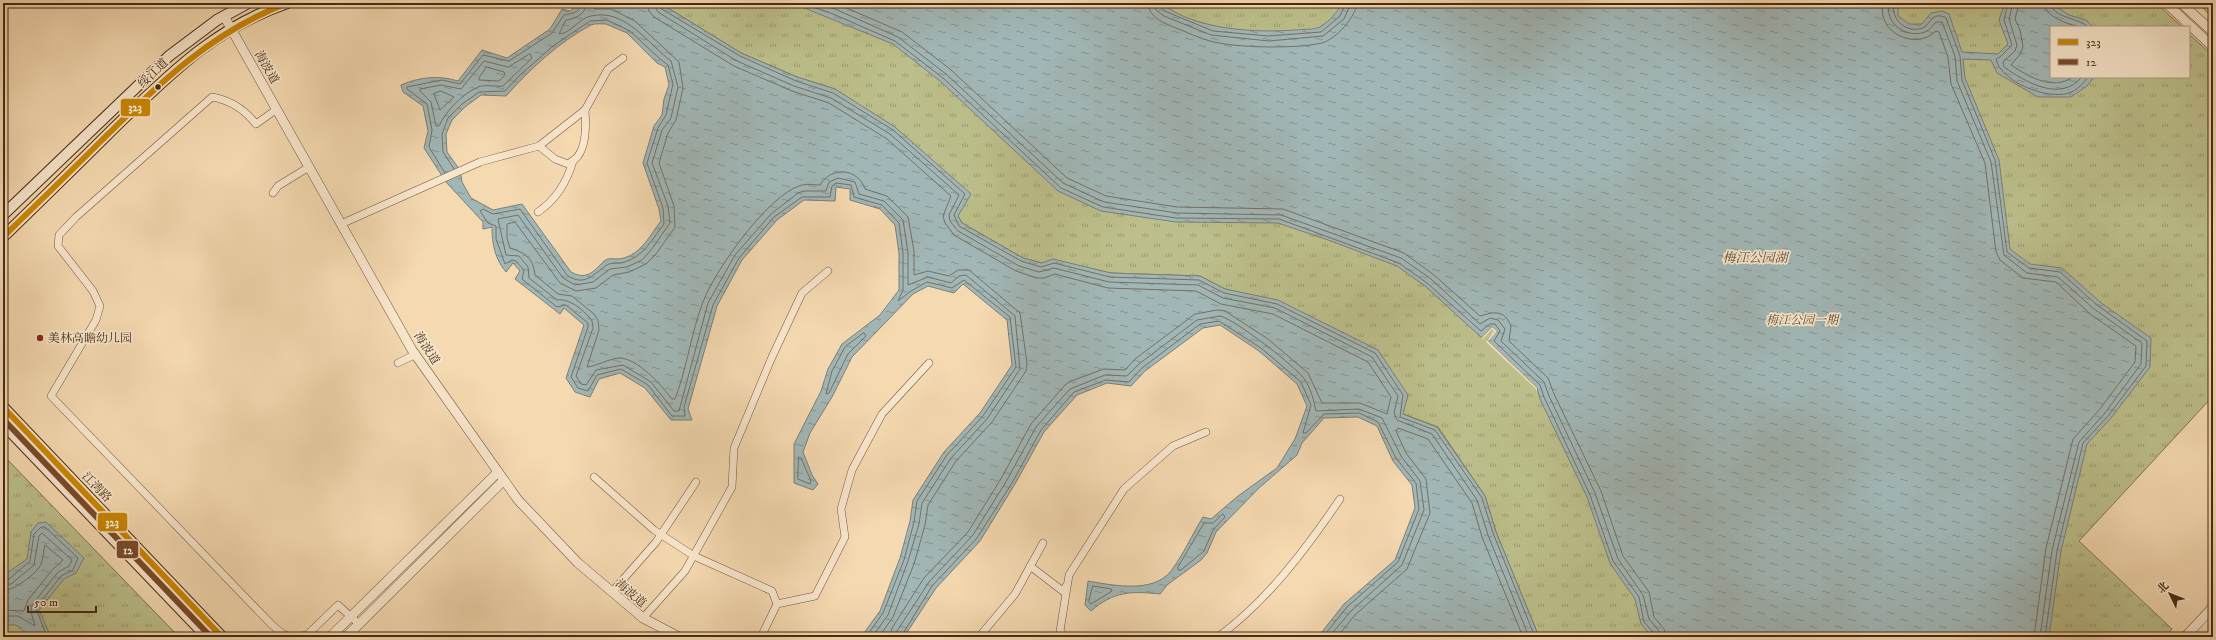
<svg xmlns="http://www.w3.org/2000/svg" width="2216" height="640" viewBox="0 0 2216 640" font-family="'IM FELL DW Pica','Noto Serif SC',serif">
<defs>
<pattern id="park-tufts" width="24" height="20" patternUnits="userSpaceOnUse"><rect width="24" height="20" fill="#bcbf8b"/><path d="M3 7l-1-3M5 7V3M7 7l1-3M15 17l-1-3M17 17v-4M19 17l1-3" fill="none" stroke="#9b9b70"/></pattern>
<pattern id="water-ripples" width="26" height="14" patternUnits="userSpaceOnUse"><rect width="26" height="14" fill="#a1b7b7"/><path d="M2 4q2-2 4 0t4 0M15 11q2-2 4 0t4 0" fill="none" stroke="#859593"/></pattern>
</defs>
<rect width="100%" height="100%" fill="#f5d9b1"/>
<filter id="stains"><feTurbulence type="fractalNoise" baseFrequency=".005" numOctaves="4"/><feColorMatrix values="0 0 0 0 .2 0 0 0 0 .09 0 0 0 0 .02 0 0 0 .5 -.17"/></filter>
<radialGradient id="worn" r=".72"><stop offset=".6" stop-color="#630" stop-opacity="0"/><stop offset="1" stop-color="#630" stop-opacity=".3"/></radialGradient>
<path fill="#bcbf8b" stroke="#81754e" d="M2198,3h15v15z"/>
<g fill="url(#park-tufts)" stroke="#81754e">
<path d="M660,3h1496l26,24h-131v50h138v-43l24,22v340l-134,145 93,88 -7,8h-626l-43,-105 -11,-36 -47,-69 -35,-13 -161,-121 -17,-4 -25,-13 -89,-3 -69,-10 -19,-5 -61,-35 -4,-7 -123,-127 -38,-12 -56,-24z"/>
<path d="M3,455l176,182h-176z"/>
</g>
<g fill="url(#water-ripples)" stroke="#7d7f75" fill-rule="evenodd">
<path d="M580,3h80l81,50 56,24 38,12 60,38 76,67 -13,22 4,7 61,35 19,5 11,-4 58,14 89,3 25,13 53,11 100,50 30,45 -5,19 34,13 48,69 11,36 43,105h-221l26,-33 51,-44 20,-52 -3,-23 -19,-24 -16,-35 -19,-9 -34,1 -22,25 -5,12 -38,33 -43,44 -9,21 -6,7 -34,25 -7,9c-29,-3 -46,-3 -69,17l-6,-6 3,-24c24,4 65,13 83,-10 12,-16 21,-36 32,-54l8,2 27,-23 39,-28 18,-29 12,-33 -10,-22 -38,-33 -39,-26 -17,3 -58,43 -14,15 -24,-3 -30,12 -33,37 -29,52 -35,57 -44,47 -32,49h-43l19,-26 20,-53 10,-37 3,-21 31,-48 36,-39 32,-48 -5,-45 -44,-36 -9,9 -26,-7 -15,8 -61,63 -20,40 -22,36 -7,19 9,23 6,9 -5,6 -19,-7v-39l27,-53 7,-22 14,-25 38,-29 19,-25v-37l-4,-28 -15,-16 -30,-9v-11l-14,-2 -1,14 -31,-1 -27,20 -35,40 -25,46 -29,103 4,11h-21l-26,-32 -25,-15 -21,6 -9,18 -15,-5 -9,-14 18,-53 -20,-17 -4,6 -45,-35 5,-8 -7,-8 -7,9c-11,-13 -14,-28 -14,-45l-9,2v-7l-37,-40 -22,-34 4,-17 -5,-25 -20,-14 -2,-7c19,-8 37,-10 57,-4l24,-31 25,8 43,-29 12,-20 8,2zM606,24l21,9 30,30 8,4 4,18 -5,14 -2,16 -8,11 -11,37 16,46 2,12c-11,14 -19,32 -37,37 -6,2 -11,0 -16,1 -9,2 -16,25 -37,13l-49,-68 -29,6 -22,-12 -9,-16 -2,-12 -13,-18 -1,-18 6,-14 13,-13 16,-12 25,1c24,-27 53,-54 85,-71 4,-2 10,-1 15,-1z"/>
<path d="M792,3h369c34,27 93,30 135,27 7,-1 18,0 24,-3 10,-6 17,-14 22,-24h556v13l11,8h13l9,-11 11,-2 7,3 13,38 36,2 10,-10 -9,-24 6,-17h46l18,12 17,5 7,7h-42v50h43l-7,9 -16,11h-33l-41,-24 -6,-13 -28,-1 2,19 34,82 11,89 20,15 32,4 38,34 51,36 -1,29 -39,51 -24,26 -26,107 -12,86h-397l-11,-13 -6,-25 -25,-36 -23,-66 -47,-98 -3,-11 -50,-48 10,-9 -5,-4 -10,11 -57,-52 -28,-20 -66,-25 -53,-18 -102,-1 -75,-11 -43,-20 -118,-110 -47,-37z"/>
<path d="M46,522l38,36 -8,15 -12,6 -25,31 12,27h-21l-14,-12h-13v-49l24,-17 4,-27 7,-9z"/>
</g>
<path fill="#f5d9b1" d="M1492,327l5,4 -9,10 49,47v5l-1,-4 -50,-47 8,-11 -2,-2 -9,10h-2z"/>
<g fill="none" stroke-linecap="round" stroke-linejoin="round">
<g stroke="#747164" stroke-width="1">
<path d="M587,3c-1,11 -12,16 -21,17l-7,14c11,0 20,-16 32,-18 34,-8 56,27 80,45l7,26 -7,31 -9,12 -10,33 16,43 2,17 -19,27 -9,10 -15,7 -17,2 -17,13 -18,3 -12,-7 -45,-63 -20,4 8,36 13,1 9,11 1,11 28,22c13,-2 28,11 35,21l1,7 -17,48 5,8 5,1 10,-15 27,-5 28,17 23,29h5l29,-108 27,-48 36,-41 27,-21 6,-2h22l3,-9 9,-4 17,4 4,12 25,7 19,19 5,33v32l20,-8 23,6 8,-7 7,-1 49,41 5,53 -33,50 -36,39 -29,45 -3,21 -11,37 -20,54 -16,22"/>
<path d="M593,3l1,6h17l24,12 44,41 4,26 -7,32 -8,13 -9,30 15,43 1,21 -19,27 -10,10 -17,8 -16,3 -17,13 -20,3 -16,-8 -45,-61 -8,2v14l3,10c16,5 23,10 25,27l23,19 14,2 22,18 4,6 1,10 -12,37c10,-1 21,-8 32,-9 19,0 43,28 53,41h3c12,-31 16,-66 28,-97 12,-32 64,-105 96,-116 7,-3 15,-1 21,-1 11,-19 38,-17 45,4l22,7 21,21 6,34v24l14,-4 21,5 9,-6h11l51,43 7,50 -1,8 -34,51 -36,39 -28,44 -3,20 -11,39 -21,53 -14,20"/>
<path d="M647,3l2,8 5,6 80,49 58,25 37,12 58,36 64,57 -8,20 2,7 9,12 62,36 21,7h7l11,-4 53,14 88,3 25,13 52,10 95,48 23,35 -4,17 -27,-11h-38l-14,-30 -40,-34 -43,-28 -8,-1 -22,4 -60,45 -10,11 -21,-1 -33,12 -6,4 -34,39 -29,53 -34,55 -44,46 -32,50 -2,9"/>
<path d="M653,3l5,9 79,49 57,25 37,12 59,36 69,61 -10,20 1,6 8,10 61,35 20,6 15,-4 55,14 89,3 25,13 52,10 97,49 26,39 -4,17 3,7 35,14 45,66 11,35 41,102"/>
<path d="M658,3l2,5 80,48 56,25 37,12 60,37 72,64 -11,21 5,11 62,35 20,6 13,-4 56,14 89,3 25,13 53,11 98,49 28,42 -3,22 35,13 47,68 11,35 42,104"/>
<path d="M801,3l32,11 62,27 48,37 118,110 42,19 73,11 103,1 120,44 28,20 54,48 9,-7h5l5,7 -6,10 46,44 4,12 46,98 23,66 26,36 5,25 10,11 1,4"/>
<path d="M815,3l20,6 63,28 48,37 117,109 41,19 73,11 104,2 120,43 30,21 49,45 10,-6 8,2 7,9 -4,12 43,41 5,14 46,97 23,66 25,36 6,24 10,12 1,6"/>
<path d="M835,3l67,29 48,37 117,109 39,18 71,11 106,2 121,44 30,22 46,41c14,-4 24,-7 31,10l-2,15 39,37 6,16 47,97 22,65 26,36 5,25 10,12 2,8"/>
<path d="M1148,3c1,15 16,20 28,25 11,4 22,10 34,13 24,7 87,8 112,2 14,-4 34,-26 35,-40"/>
<path d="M1154,3l2,7 8,6 47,19 58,6 54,-5 21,-17 7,-16"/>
<path d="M1159,3l1,4 7,5 46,19 55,5 53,-4 19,-16 6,-13"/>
<path d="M1883,3c-7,30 33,48 53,28l3,1 9,25 3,27 34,79 11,89 4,8 23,18 33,4 34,32 46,32 -1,16 -35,47 -27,30 -27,109 -12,89"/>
<path d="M1889,3c-5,20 17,36 36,29 5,-2 8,-7 11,-10h6l13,34 2,25 34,81 13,93 23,18 31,4 36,32 48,34 -1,21 -36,49 -26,29 -27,108 -12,87"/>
<path d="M1894,3c-4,16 12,31 29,25 5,-2 7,-9 11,-11 4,-2 9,-1 12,1l14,38 2,24 33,80 12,92 22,16 31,4 37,33 50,36 -1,25 -38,50 -25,27 -26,108 -12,86"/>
<path d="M2008,3l-4,17 8,25 -11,11 -5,3c5,23 51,41 73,34 7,-2 15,-10 19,-16"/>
<path d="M2013,3l-4,16 8,26 -2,6 -12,11 1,5c22,15 56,36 78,10"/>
<path d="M2019,3l-4,16 5,11 3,16 -2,7 -10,12c18,12 42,26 62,12"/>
<path d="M2044,3c1,14 24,21 35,24"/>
<path d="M2050,3c2,15 30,15 38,24"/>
<path d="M530,54l2,4 -29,28c-8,1 -18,-2 -25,1 -16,7 -32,24 -39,39h-3l-5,-24 -11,-11v-2l21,-4 20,4 23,-28 24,6z"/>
<path d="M487,67l17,5 1,3 -6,6 -20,-1v-2z"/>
<path d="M441,91l13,6 -14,13 -6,-16z"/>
<path d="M454,169l-11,-17 -1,-18 6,-16 14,-14 17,-12 26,-1 15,-16 33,-29 37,-25 17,-1 23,11 30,28 8,6 5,19 -7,31 -8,13 -11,35 16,45 1,16c-11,14 -20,32 -39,38 -5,2 -14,0 -18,3 -13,8 -22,23 -40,10l-47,-66 -27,5 -10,-5 -3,2 8,12 8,3v13l9,25 7,-4 4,1 8,9 -2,9 35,28 9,-2 22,18v4l-17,50 7,11 10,3 9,-16 24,-6 27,16 24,31h13l-1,-9 29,-102 26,-47 35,-41 28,-20h28l2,-11 4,-3 15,2 3,12 28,8 17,18 4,30v37l-5,11 13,-10 16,-9 25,6 12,-8 46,37 6,50 -33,49 -36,39 -30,46 -3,21 -10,38 -21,53 -17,24"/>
<path d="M445,173l-16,-26 3,-17 -5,-26 -20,-15v-2l35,-7 18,4 23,-29 26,6 43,-28 12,-18c7,-1 16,-2 18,-12"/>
<path d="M864,333l2,3 -18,18 -19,39 -3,1 6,-23 13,-24z"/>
<path d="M799,457l2,1 10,23 -1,3 -12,-5z"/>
<path d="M1223,514l2,3 -12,13 -9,21 -23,19h-3v-3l26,-44h9z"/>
<path d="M3,580h5l22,-19 4,-27 7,-7h4l33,31 -5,12 -12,6 -25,32 11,29"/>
<path d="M3,585l8,-1 23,-19 5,-29 3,-3 30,27 -3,6 -11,6 -26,33 -1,7 4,14 -17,-10h-15"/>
<path d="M1093,586l18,3 1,2 -21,13 -2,-2z"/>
<path d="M3,591c10,0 35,-18 38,-27 3,-7 2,-14 4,-19l18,15 -10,9 -25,31 -4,11 -21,-1"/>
<path d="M896,637l1,-6 32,-49 44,-47 34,-55 29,-53 34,-38 35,-14 22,1 12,-12 58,-44 23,-4c13,2 78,52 85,64 6,9 9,21 11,31l43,-2 23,9 19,38 19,25 4,29 -22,55 -51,46 -22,26"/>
<path d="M901,637l31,-51 45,-48 35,-55 29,-53 33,-38 32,-12 23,2 13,-14 58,-44 19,-3 42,27 40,34 10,23 -8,28h3l18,-19 35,-1 19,9 18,36 20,25 3,26 -21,53 -51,45 -24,30"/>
<path d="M1337,637l18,-22 52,-46 23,-56 -4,-34 -20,-26 -10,-22 2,-3 30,11 44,64 10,34 41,100"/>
</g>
<g stroke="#72563a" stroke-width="8">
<g id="minor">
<path d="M277,109l-21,15c-11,-14 -26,-24 -44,-27l-136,120 -17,18 -1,11 35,45 7,15 -4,14 -45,76 221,229 11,9 7,3"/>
<path d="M539,146l16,13 13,5c3,-2 8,-5 10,-8 9,-12 8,-33 7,-46"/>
<path d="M273,193l5,-7 31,-19"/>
<path d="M538,212c19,-13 29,-30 35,-51"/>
<path d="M341,224l139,-62 59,-16 46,-36 23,-41 15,-11"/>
<path d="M398,363l18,-9"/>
<path d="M594,477l60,53 40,26 78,35 5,13"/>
<path d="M1030,566l34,26 2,-6"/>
<path d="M612,592l44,-50 40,-60"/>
<path d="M643,618l42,-47 47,-84 2,-39 38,-91 30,-64 26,-22"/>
<path d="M299,637l8,-2 31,-30 21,19"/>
<path d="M761,637l16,-33 38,-8 30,-59 -4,-28 11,-39 30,-56 47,-51"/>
<path d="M979,637l36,-43 28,-51"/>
<path d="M1065,637l-5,-6 9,-56 55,-86 49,-43 33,-14"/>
<path d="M1218,637c50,-37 88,-88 122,-138"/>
</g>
</g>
<g stroke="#72563a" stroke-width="10">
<g id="tertiary">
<path d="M2166,3l47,44"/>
<path d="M2181,3l32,29"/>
<path d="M224,16l188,334 106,150 60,63 65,55 36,19"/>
<path d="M330,637l168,-165"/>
<path d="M346,637l158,-157"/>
<path d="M2185,637l28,-30"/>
</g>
</g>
<g stroke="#462b12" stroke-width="12">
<g id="secondary">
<path d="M3,215l166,-159 48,-36 31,-17"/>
<path d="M3,237c37,-36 74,-72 111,-109 54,-52 100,-100 173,-125"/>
<path d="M3,407l219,230"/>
<path d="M3,424l204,213"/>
</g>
</g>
<use href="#minor" stroke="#f8e6cc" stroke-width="7"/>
<use href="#tertiary" stroke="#f8e6cc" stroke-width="9"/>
<use href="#secondary" stroke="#f8e6cc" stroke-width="10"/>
<g stroke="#f8e6cc" stroke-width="9">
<g id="bus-1">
<path d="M3,237c32,-31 64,-62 96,-94 59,-58 109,-109 188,-140"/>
<path d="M3,407l219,230"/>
</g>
</g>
<g stroke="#f8e6cc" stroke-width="9">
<path id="bus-2" d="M3,419l208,218"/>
</g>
<use href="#bus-1" stroke="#cb8704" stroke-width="6"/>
<use href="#bus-2" stroke="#7a4b2a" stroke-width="6"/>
</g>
<circle fill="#462b12" stroke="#f8e6cc" stroke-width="1.5" cx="158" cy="87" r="3.5"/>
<circle fill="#8f2418" stroke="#f8e6cc" stroke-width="1.5" cx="40" cy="338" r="4"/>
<g text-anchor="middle" stroke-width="3.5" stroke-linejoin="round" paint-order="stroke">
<g font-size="12" fill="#462b12" stroke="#f8e6cc">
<text transform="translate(267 67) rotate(60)" y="4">海波道</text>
<text transform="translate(153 73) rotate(-44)" y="4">绥江道</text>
<text transform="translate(427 348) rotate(57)" y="4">海波道</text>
<text transform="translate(97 487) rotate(46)" y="4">江湾路</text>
<text transform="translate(631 593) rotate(40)" y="4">海波道</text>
</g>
<g font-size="12" font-style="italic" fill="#5e492a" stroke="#f8e6cc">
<text x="1802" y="324">梅江公园一期</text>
</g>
<g font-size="12" fill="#462b12" stroke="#f8e6cc" text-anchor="start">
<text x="48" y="342">美林高瞻幼儿园</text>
</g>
<g font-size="13" font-style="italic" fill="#5d4e3b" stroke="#f8e6cc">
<text x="1755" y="262">梅江公园湖</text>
</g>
</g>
<g stroke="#f8e6cc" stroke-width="1.5">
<rect x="120" y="98" width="31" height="19" rx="4" fill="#cb8704"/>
<rect x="97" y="512" width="31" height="20" rx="4" fill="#cb8704"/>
<rect x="116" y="540" width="23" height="19" rx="4" fill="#7a4b2a"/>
</g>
<g font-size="11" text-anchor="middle" font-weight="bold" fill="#fff">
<text x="135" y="111">323</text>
<text x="112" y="526">323</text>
<text x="128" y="554">12</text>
</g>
<rect width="2216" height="640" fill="none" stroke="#f5d9b1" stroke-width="16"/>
<rect x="4" y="4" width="2208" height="632" fill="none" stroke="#462b12" stroke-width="2"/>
<rect x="8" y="8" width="2200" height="624" fill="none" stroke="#462b12"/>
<rect x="2050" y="26" width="140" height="52" fill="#f8e6cc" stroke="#b19b82"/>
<rect x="2058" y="39" width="20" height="6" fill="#cb8704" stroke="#b19b82"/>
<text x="2086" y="46" font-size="12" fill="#462b12">323</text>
<rect x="2058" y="59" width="20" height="6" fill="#7a4b2a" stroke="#b19b82"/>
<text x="2086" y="66" font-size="12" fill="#462b12">12</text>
<g transform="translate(2170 594) rotate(313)" stroke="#f8e6cc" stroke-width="3" paint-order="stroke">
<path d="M0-3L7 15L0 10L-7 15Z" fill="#462b12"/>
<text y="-6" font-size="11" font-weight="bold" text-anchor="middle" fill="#462b12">北</text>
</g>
<path d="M28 606v6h68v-6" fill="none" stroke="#462b12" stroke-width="2"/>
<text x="34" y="606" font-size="12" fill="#462b12" stroke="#f8e6cc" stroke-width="3" paint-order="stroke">50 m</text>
<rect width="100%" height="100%" filter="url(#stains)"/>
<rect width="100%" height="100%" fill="url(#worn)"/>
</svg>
